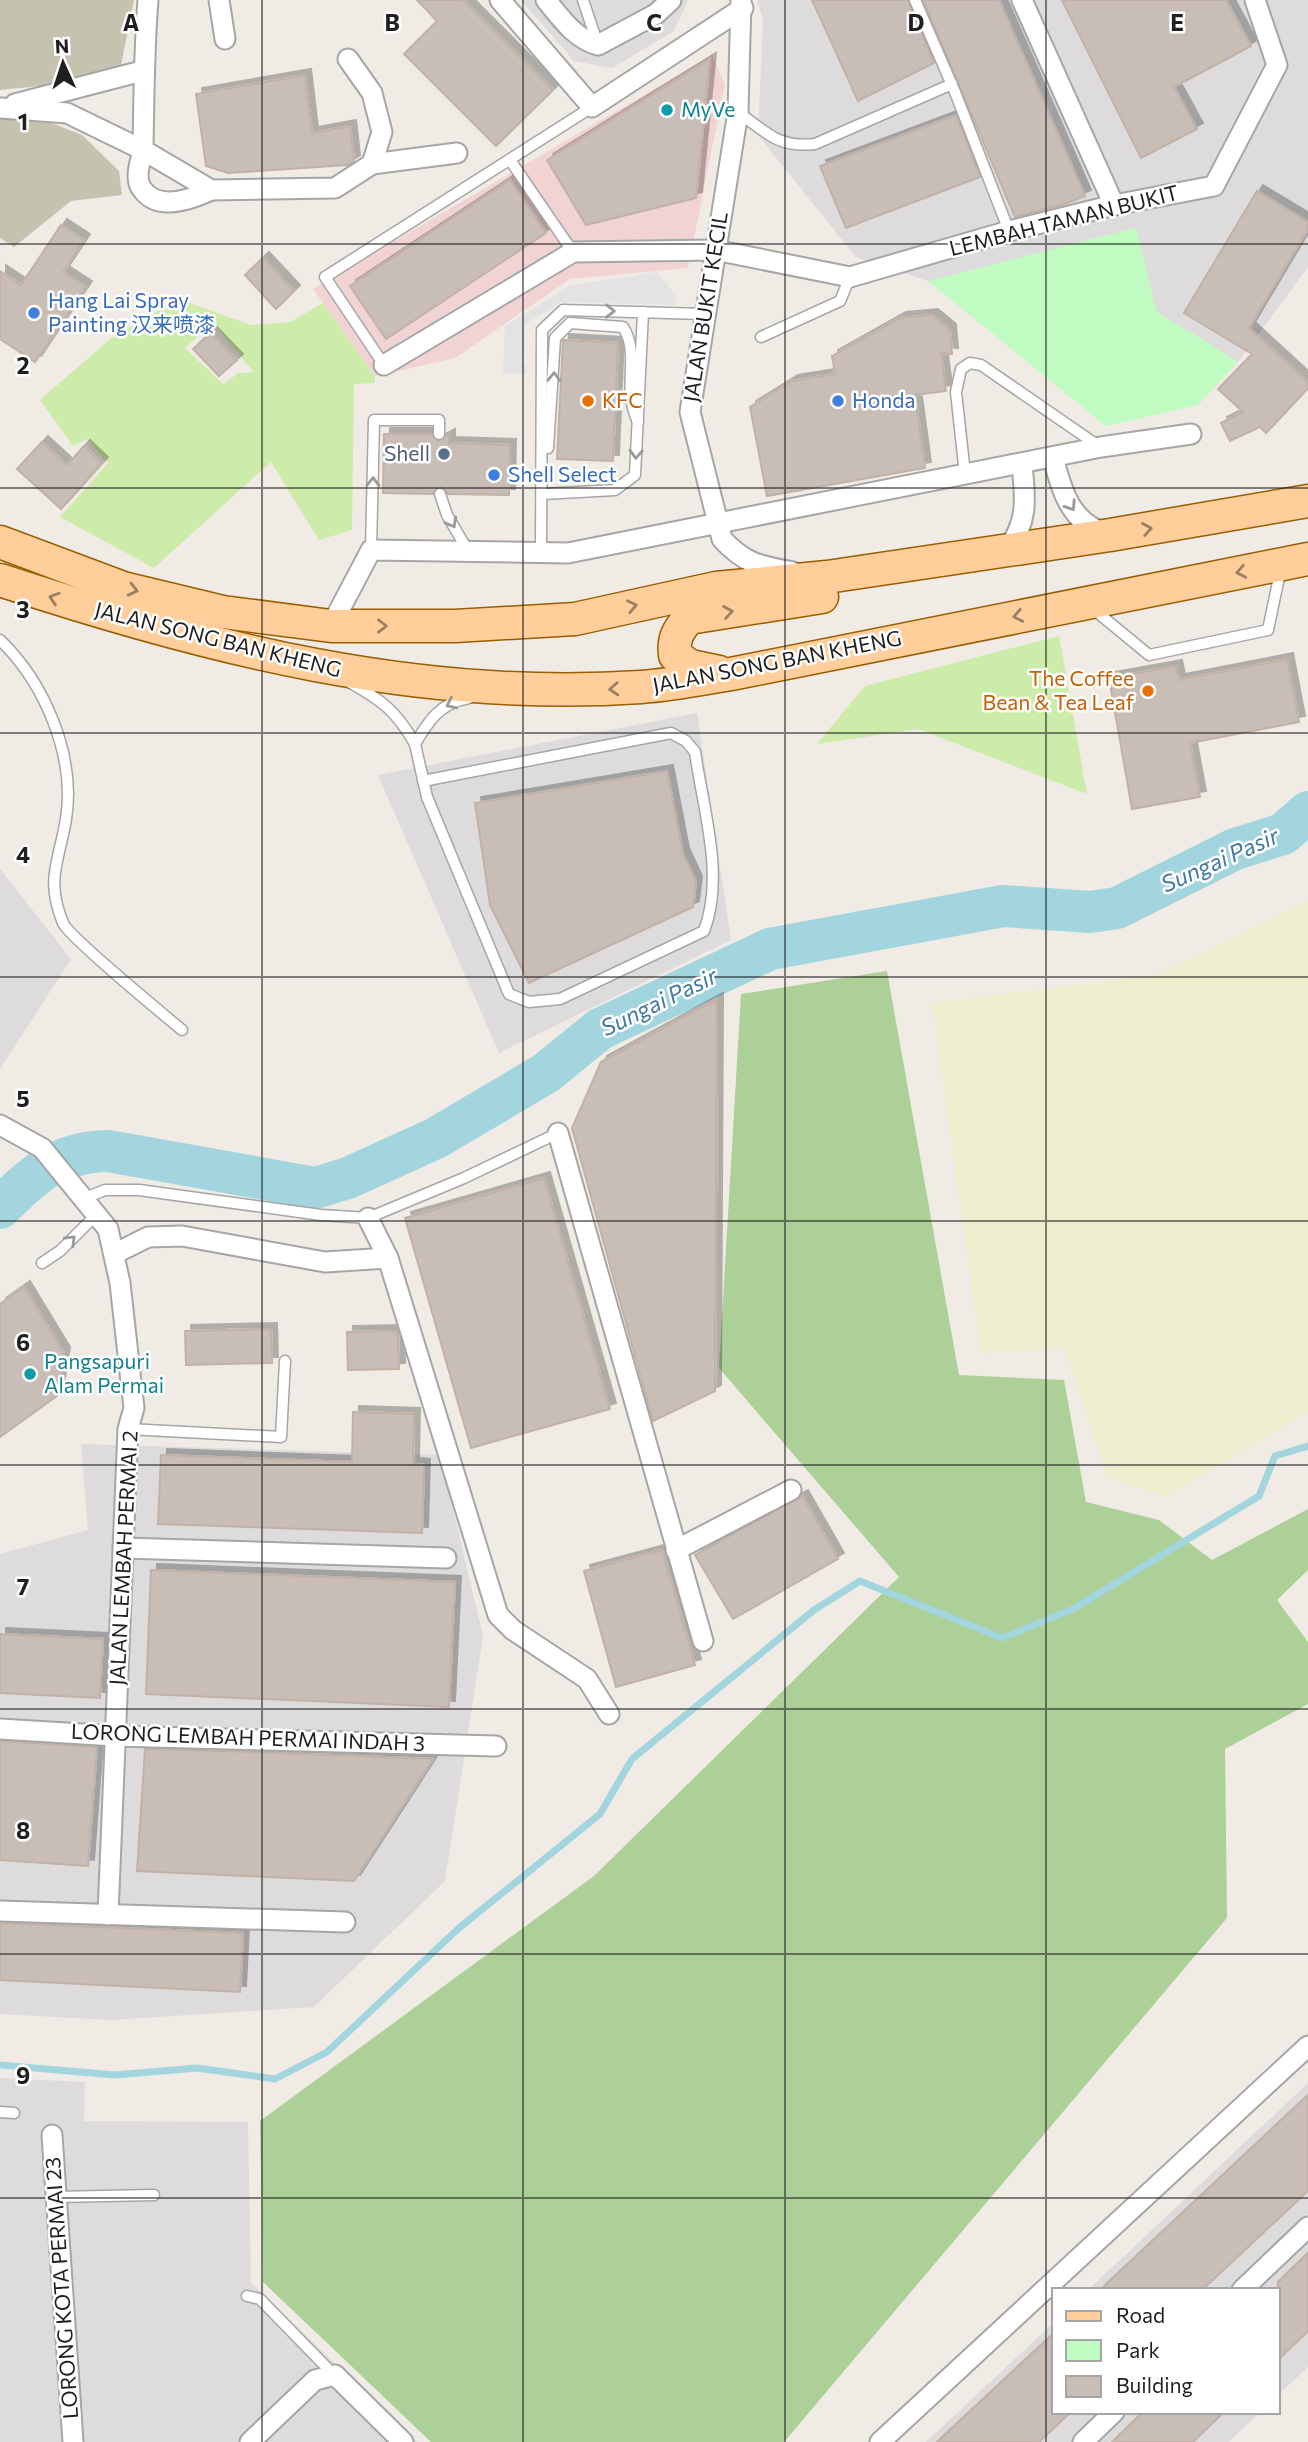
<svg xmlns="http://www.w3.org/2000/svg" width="1308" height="2442" viewBox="0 0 1308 2442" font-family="Commissioner,'Noto Sans SC',sans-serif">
<defs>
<filter id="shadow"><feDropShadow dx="6" dy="-6" stdDeviation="0" flood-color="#0004"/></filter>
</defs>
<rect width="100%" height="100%" fill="#f0ebe4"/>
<g fill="#dddbdc">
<path d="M521,0h167l-14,31 -62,37 -38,-7z"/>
<path d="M757,0h551v267l-70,95 -82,-51 -20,-83 -208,53 -72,-24 -98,-122 5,-116z"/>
<path d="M697,713l34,227 -232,113 -121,-278z"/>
<path d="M0,869l71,90 -71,110z"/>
<path d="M81,1444l359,11 43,181 -38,245 -131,126 -204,13 -110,-6v-460l88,-24z"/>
<path d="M0,2078l85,4 -1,39 164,1 3,161 166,159h-417z"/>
<path d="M1308,2083v284l-30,28v-105h-190z"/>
<path d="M1054,2322v90h206l-31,30h-303z"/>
</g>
<path fill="#f1d3d4" d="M712,55l13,29 -37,184 -118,11 -115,79 -80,18 -62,-87z"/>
<g fill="#c5c3af">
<path d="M0,0h134l-13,65 -70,20 -51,5z"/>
<path d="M34,116l48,19 37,36 3,24 -51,6 -57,46 -14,-9v-119z"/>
</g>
<path fill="#efefcf" d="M1308,901v511l-143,85 -58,-21 -42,-128 -84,6 -49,-351 224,-28z"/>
<g fill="#cdeca9" fill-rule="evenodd">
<path d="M178,299l73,26 39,-3 33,-19 52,73v7l-21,1 -2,146 -33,10 -48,-78 -117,106 -94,-51 48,-54 -21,-24 -14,7 -33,-46 69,-60zM213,323l40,48v1l-14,1 -16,11 -38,-36z"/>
<path d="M1059,636l28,158 -169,-65 -101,15 48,-58z"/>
</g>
<path fill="#acd098" d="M887,971l72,404 105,5 22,122 73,18 53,40 96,-51v61l-31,30 31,42v62l-83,45 2,169 -443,524h-353l-168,-160 -3,-161 334,-245 305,-299 -180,-209 22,-374z"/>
<path fill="#c0fbc1" d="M1136,228l20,83 82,51 -40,43 -92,21 -178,-145z"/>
<path fill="#e3e3e3" d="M656,272l21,24 -3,9 -112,-3 -37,22 -2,41 3,1 1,8h-24l2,-48 64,-40z"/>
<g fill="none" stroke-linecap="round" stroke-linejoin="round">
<path stroke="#a3d5df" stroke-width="7" d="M0,2065l115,10 82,-7 78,11 52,-27 132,-124 141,-114 32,-55 182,-149 46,-29 142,57 71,-29 186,-113 16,-40 33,-10"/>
<path stroke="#a3d5df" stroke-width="42" d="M0,1208c33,-33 57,-56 108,-57l207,37 33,-10 88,-40 110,-65 54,-44 170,-80 233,-43 87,6 27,-4 118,-59 48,-15 25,-22"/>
</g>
<g fill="#c8bdb7" stroke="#c2b1a6" stroke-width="2" filter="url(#shadow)">
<path d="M417,0h46l90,90 -57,56 -92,-92 33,-33z"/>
<path d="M812,0h96l26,63 -76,38z"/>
<path d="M923,0h76l86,196 -20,8 -50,13z"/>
<path d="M1062,0h164l25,46 -77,41 23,42 -56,29z"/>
<path d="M710,59l-14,139 -110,27 -39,-65z"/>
<path d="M305,75l7,58 38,-7 4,35 -6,4 -120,8 -22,-7 -10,-72z"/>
<path d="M956,115l24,62 -134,51 -26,-62z"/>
<path d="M510,180l36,53 -160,106 -36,-53z"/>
<path d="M1257,191l51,31v7l-59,99 59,54v6l-42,45 -6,-6 -30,14 -9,-18 22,-11 -25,-23 34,-35 -68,-41z"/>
<path d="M61,225l23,15 -21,32 23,15 -51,75 -35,-23v-68l21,14z"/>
<path d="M263,258l31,33 -18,18 -31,-34z"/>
<path d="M932,315l18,15 2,24 -11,-1 5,38 -31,4 10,73 -158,28 -17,-89 42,-26 43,-7 -3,-18 68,-38z"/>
<path d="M211,333l26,27 -18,16 -26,-27z"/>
<path d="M563,340l55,3 -5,118 -56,-2z"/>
<path d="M384,434h48l6,7 11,-6v8l61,2 -1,50 -61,-1 -7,-7 -8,7 -50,-1z"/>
<path d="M42,442l25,23 17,-19 18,17 -41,46 -44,-40z"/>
<path d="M1287,659l12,63 -109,21 10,54 -68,12 -23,-131 67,-12 3,14z"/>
<path d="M667,771l16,83 13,28 -3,25 -164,76 -39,-78 -15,-102z"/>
<path d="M717,999l-2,392 -62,30 -81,-293 29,-66z"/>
<path d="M544,1178l66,231 -139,39 -66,-230z"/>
<path d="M24,1287l40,66 -7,43 -57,41v-133z"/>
<path d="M271,1329l1,34 -86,2 -1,-34z"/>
<path d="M398,1331l1,38 -51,1 -1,-38z"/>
<path d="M353,1412l61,2 -1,50 11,1 -2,68 -264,-9 3,-69 191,7z"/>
<path d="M802,1496l36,63 -105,60 -38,-64z"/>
<path d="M662,1550l33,115 -79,22 -32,-116z"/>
<path d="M151,1570l304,12 -6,125 -303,-13z"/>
<path d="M0,1634l103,5 -3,59 -100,-5z"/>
<path d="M0,1741l97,6 -9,119 -88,-6z"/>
<path d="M145,1749l112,3 176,7 -79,122 -217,-10z"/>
<path d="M0,1923l243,10 -3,59 -240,-12z"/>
<path d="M1308,2095v96l-106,99h-102z"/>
<path d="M1308,2253v78l-30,29v-78z"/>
<path d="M1054,2333v79h17l-32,30h-102z"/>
<path d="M1143,2412h81l-31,30h-81z"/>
</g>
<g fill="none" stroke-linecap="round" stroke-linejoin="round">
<g stroke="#a6a6a6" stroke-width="13">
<g id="lane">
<path d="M583,0l15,45"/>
<path d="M915,0l40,92 54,139"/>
<path d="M738,112c29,21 40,36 77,32l137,-60"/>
<path d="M510,160l63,92"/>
<path d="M761,337l79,-36 10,-24"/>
<path d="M384,365l-59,-88 267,-170"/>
<path d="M548,448l7,-110 15,-15 53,4c18,28 -2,60 15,95"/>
<path d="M965,474l-9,-82 5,-23 9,-6 11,2 119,82"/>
<path d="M440,494l7,21 21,36"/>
<path d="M543,494l72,-4 20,-15 8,-163"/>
<path d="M371,550l3,-130h65v14"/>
<path d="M541,553l1,-223 21,-20 141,4"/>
<path d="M1092,608l57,47 119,-25 13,-62"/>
<path d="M0,640c45,43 76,117 66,179 -7,43 -21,60 -3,104 6,14 100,91 119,107"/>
<path d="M349,682c33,18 48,30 66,62 14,-24 25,-41 54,-46"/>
<path d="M415,744l12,53 82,197 20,8 31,-3 144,-68c21,-55 -1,-122 -9,-179l-9,-11 -15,-8 -248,48"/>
<path d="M85,1198l20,-8h34l182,25 47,3 96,-40 94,-45"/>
<path d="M42,1263l18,-12 37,-37"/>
<path d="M128,1429l153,8 4,-76"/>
<path d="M0,2112l14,1"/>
<path d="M56,2197l98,-2"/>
<path d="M247,2296l13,3 74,76"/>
</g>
</g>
<g stroke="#a6a6a6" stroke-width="23">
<g id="street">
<path d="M148,0c-4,49 -4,98 -5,147 -1,13 -10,30 -1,42 16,23 50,10 69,1"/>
<path d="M219,0l6,39"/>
<path d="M500,0l92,107 151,-99"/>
<path d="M546,0c15,18 29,39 52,45l58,-31 15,-14"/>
<path d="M741,0l-3,112 -48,300 32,127c23,25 38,27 71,33"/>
<path d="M1022,0l92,205"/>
<path d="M15,104l127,-33"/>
<path d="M1,108l66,5 76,37 68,40 124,-2 37,-24 10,-32 -10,-39 -24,-34"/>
<path d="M372,164l85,-11"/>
<path d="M384,365l189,-113 142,-2 135,27 159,-46 105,-26 100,-19 63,-121 -22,-65"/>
<path d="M1053,458c9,33 17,63 51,75"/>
<path d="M1008,549c21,-30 17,-51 14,-85"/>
<path d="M331,626l40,-76 197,3 533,-106 90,-13"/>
<path d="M0,1125l42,23 66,81 12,54 14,125 -6,21 -20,486"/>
<path d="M558,1133l145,508"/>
<path d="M368,1218l20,40 110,357 15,15 74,49 22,35"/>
<path d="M116,1253l32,-16 34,-1 143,26 63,-4"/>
<path d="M123,1548l323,10"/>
<path d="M676,1550l115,-60"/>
<path d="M0,1729l115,7 381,10"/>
<path d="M0,1911l345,11"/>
<path d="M52,2135l21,307"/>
<path d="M1242,2290l66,-63"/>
<path d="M250,2442l65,-62 20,-5 68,67"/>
<path d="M880,2442l428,-396"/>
<path d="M1083,2442l31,-30"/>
</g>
</g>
<g stroke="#995e00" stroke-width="35">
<g id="primary">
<path d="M0,542l123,46 100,24 108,14h124l120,-7 141,-31 111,-11 283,-42 198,-34"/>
<path d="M0,580c210,69 418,122 641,107 30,-2 60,-8 90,-13l577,-115"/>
<path d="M719,672l-29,-6 -15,-11c-2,-16 3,-25 14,-37l133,-21"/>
</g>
</g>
<use href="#lane" stroke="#fff" stroke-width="10"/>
<use href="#street" stroke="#fff" stroke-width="19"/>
<use href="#primary" stroke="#ffce9a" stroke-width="32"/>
</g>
<defs><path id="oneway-chevron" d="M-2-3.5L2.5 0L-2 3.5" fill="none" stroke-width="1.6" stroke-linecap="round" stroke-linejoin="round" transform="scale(1.75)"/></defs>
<g stroke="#9a9a9a">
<use href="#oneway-chevron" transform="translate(610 311) rotate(1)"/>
<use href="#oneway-chevron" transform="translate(554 377) rotate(-88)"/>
<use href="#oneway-chevron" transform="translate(636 454) rotate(93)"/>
<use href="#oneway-chevron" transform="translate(373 482) rotate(-89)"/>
<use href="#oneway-chevron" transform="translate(1071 506) rotate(57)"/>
<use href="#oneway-chevron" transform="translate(452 523) rotate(61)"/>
<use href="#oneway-chevron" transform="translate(451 704) rotate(154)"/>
<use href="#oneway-chevron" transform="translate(71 1240) rotate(-45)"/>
</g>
<g stroke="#9a7f63">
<use href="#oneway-chevron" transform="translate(1147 529) rotate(-10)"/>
<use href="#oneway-chevron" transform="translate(1241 572) rotate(169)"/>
<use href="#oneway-chevron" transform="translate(133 590) rotate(14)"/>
<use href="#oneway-chevron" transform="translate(54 598) rotate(-162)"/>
<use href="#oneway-chevron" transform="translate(632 606) rotate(-12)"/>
<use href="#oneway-chevron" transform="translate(728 612) rotate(-9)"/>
<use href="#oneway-chevron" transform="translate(1018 616) rotate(169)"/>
<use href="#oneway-chevron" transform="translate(382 626)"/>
<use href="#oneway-chevron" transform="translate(614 689) rotate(177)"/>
</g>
<path fill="none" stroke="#1f1f1f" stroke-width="2" stroke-opacity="0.55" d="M262,0v2442M523,0v2442M785,0v2442M1046,0v2442M0,244h1308M0,488h1308M0,733h1308M0,977h1308M0,1221h1308M0,1465h1308M0,1709h1308M0,1954h1308M0,2198h1308"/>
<g fill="#0f9aa8" stroke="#fff" stroke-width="2.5">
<circle cx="667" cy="110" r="7"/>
<circle cx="30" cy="1374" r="7"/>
</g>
<g fill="#3f7fe0" stroke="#fff" stroke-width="2.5">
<circle cx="34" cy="313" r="7"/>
<circle cx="838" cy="401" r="7"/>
<circle cx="494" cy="475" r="7"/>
</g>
<g fill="#e8710a" stroke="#fff" stroke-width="2.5">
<circle cx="588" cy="401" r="7"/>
<circle cx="1148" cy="691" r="7"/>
</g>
<circle fill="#5c6f8a" stroke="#fff" stroke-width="2.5" cx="444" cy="454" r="7"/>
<g text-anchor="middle" stroke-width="5" stroke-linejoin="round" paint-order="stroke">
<g font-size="21" fill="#0d838f" stroke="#fff" text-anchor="start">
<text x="681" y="117">MyVe</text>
<text x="44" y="1369">Pangsapuri<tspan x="44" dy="24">Alam Permai</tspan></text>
</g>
<g font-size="21" fill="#1f1f1f" stroke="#fff">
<text transform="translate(1064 221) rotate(-14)" y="7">LEMBAH TAMAN BUKIT</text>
<text transform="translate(706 307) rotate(-81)" y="7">JALAN BUKIT KECIL</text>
<text transform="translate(218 640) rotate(14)" y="7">JALAN SONG BAN KHENG</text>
<text transform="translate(777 662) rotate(-11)" y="7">JALAN SONG BAN KHENG</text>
<text transform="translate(124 1558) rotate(-87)" y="7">JALAN LEMBAH PERMAI 2</text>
<text transform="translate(248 1738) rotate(2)" y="7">LORONG LEMBAH PERMAI INDAH 3</text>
<text transform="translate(62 2288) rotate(-94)" y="7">LORONG KOTA PERMAI 23</text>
</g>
<g font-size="21" fill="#366cbe" stroke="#fff" text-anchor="start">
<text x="48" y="308">Hang Lai Spray<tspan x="48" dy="24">Painting 汉来喷漆</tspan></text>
<text x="852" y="408">Honda</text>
<text x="508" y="482">Shell Select</text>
</g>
<g font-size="21" fill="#c56008" stroke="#fff" text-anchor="start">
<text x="602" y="408">KFC</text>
<text x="1134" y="686" text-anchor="end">The Coffee<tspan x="1134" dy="24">Bean &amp; Tea Leaf</tspan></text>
</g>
<g font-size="21" fill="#4e5e75" stroke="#fff" text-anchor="end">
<text x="430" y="461">Shell</text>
</g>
<g font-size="23" font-style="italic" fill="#4278a2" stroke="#fff">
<text transform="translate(1220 860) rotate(-24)" y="8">Sungai Pasir</text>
<text transform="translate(659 1002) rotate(-26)" y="8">Sungai Pasir</text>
</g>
</g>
<g font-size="23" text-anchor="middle" font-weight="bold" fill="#1f1f1f" stroke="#fff" stroke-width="5" stroke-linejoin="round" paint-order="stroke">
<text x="131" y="31">A</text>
<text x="392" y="31">B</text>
<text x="654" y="31">C</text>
<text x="916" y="31">D</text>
<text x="1177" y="31">E</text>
<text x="23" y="130">1</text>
<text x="23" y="374">2</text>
<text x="23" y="618">3</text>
<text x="23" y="863">4</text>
<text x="23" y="1107">5</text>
<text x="23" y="1351">6</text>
<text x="23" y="1595">7</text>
<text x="23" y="1839">8</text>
<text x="23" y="2084">9</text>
</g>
<rect x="1052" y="2288" width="228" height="126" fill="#ffffff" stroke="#a5a5a5" stroke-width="2"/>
<rect x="1066" y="2311" width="35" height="10" fill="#ffce9a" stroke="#a5a5a5" stroke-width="2"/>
<text x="1116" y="2323" font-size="21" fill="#1f1f1f">Road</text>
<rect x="1066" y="2340" width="35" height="21" fill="#c0fbc1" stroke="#a5a5a5" stroke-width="2"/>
<text x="1116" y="2358" font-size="21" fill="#1f1f1f">Park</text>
<rect x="1066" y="2376" width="35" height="21" fill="#c8bdb7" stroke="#a5a5a5" stroke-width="2"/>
<text x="1116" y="2393" font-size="21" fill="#1f1f1f">Building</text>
<g transform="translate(63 63) rotate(357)" stroke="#ffffff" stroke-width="5" paint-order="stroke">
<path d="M0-5L12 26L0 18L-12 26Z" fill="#1f1f1f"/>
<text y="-10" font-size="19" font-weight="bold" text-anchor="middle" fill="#1f1f1f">N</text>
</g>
</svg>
